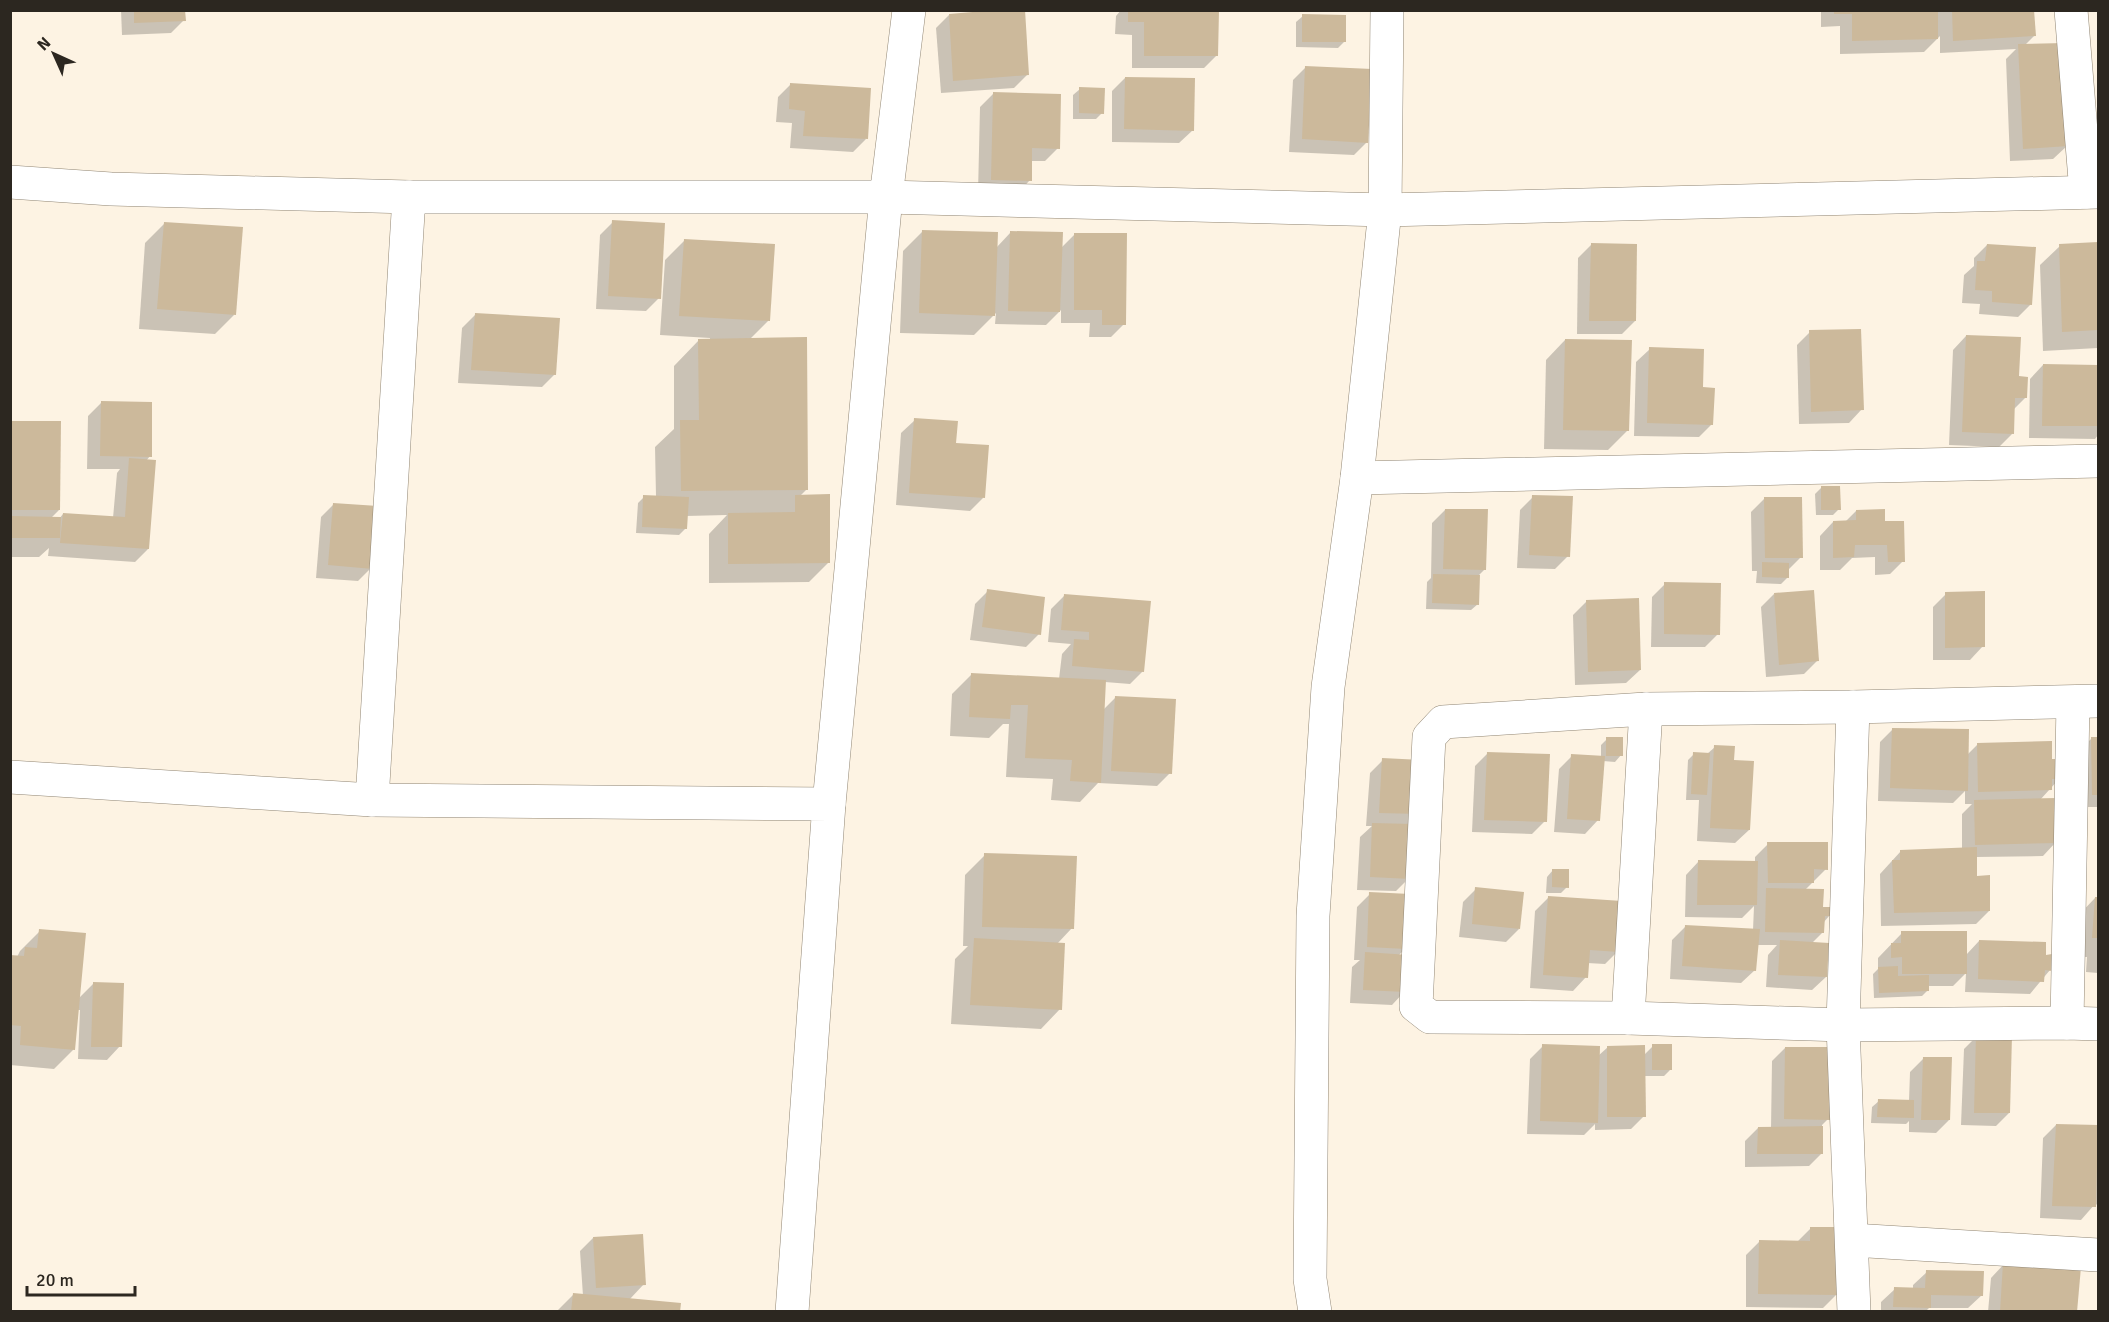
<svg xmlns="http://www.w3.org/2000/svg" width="2109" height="1322" viewBox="0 0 2109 1322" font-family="Signika,sans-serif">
<rect width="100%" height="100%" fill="#fdf3e3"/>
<g fill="#0003">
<path d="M121,10h63v10l-13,13 -49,2z"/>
<path d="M1121,10h96v45l-13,13h-72v-33l-17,-1 1,-18z"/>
<path d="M1821,10h212l1,26 -10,10 43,100 -14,13 -43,2 -4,-102 10,-10 -76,4v-17l-16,16 -84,2v-28l-19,1z"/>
<path d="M949,15l78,60 -13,13 -73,5 -5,-65z"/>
<path d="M1303,16l41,26 -6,6 -42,-1v-25z"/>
<path d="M1306,67l61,75 -13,13 -65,-3 4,-72z"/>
<path d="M1125,78l68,52 -14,13 -67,-1v-51z"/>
<path d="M791,84l75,55 -13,13 -63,-4 2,-25 -16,-1 2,-25z"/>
<path d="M1080,89l22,24 -6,6h-23v-24z"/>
<path d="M993,94l65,54 -13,13h-14l-1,19 -13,14 -39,-1 2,-86z"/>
<path d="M613,222l46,76 -13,13 -50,-2 4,-74z"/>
<path d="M165,223l69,92 -19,19 -76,-5 6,-86z"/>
<path d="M923,231l73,17 15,-16 50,16 14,-14 49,90 -13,13h-22l1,-14h-29v-13l-15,15 -51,-1 1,-11 -22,22 -74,-2 3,-82z"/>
<path d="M685,240l84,80 -20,20 58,149 -7,7 29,66 -20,20 -100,1v-49l18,-19 -41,1v12l-7,7 -43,-2 2,-30 6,-6h12l-1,-50 19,-18v-63l25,-26h11v-2l-50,-3 5,-75z"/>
<path d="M2098,244v104l-55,3 -3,-86 20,-19z"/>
<path d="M1591,245l44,76 -13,13h-45l1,-76z"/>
<path d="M1987,245l44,59 -13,13 -39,-3 1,-10 -18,-1 2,-28 10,-9v-8z"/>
<path d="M475,315l80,59 -13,13 -84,-4 4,-55z"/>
<path d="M1810,332l52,77 -13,14 -50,1 -2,-79z"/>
<path d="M1966,336l52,42 8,19 -13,13 -1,24 -13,13 -50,-2 4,-95z"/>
<path d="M1565,340l63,90 -20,20 -64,-1 2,-89z"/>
<path d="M1650,349l51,40 11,35 -13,13 -65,-1 2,-74z"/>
<path d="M2043,365l55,1v69l-3,4 -66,-1 1,-59z"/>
<path d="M101,403l49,53 -4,5 2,88 -13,13 -87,-6 1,-8 -10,9h-29v-135l49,88 -9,9h9l4,-5 50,4 4,-45 3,-4h-33l1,-53z"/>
<path d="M915,420l40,24 28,54 -13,13 -74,-6 5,-72z"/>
<path d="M1821,488l18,21 -6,6h-17l-1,-21z"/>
<path d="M1533,497l35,59 -13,13 -38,-1 3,-58z"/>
<path d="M1764,499l37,58 -13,13v7l-7,7 -25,-1 1,-12h-5l-1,-59z"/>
<path d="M334,504l37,64 -13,13 -42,-3 5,-61z"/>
<path d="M1445,510l40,59 -6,6 -1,29 -7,6 -45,-1 1,-27 4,-4 1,-55z"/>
<path d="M1856,511l27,12 20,38 -13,13 -15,1v-18l-23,1 -12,12h-20v-34l13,-14h12z"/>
<path d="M1665,584l53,50 -13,13h-54l1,-50z"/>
<path d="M988,591l51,43 -13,13 -56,-7 5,-36z"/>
<path d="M1774,594l43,67 -13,13 -38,3 -5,-70z"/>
<path d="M1946,594l37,52 -13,14h-37v-53z"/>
<path d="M1064,596l79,75 -13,13 -25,-2 -2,28 13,-13 54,76 -13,13 -59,-3 -18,19 -29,-2 2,-21 -47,-2 3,-53h-6l-14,14 -39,-2 2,-42 20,-20 87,5 3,-25 9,-10 -23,-2 3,-33z"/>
<path d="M1587,601l53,69 -14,13 -51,2 -2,-70z"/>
<path d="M1893,729l74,26 10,-10 74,16 9,17 -20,22 16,42 -13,14 -67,1v21l13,33 -13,13 -95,2 -1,-52 21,-23 61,-2v-35l10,-10h-7v-13l-12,12 -75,-2 2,-59z"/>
<path d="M2092,738h6v69h-19l-1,-55z"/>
<path d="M1607,739l14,16 -6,7 -12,-1 -5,59 -13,14 -31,-2 5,-63 13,-13 29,2v-13z"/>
<path d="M1715,747l17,15 17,68 -14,13 -38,-2 2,-41h-13l2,-40 6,-6h13z"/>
<path d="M1488,753l57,68 -13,13 -60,-2 3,-66z"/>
<path d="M1383,760l35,54 -12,12 3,52 -13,13 -39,-1 3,-53 12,-11h-6l4,-53z"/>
<path d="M1768,844l58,25 -21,21 25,25 -7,8v9l-11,11 14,34 -14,13 -46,-3 2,-32 9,-10h-20l-2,25 -14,13 -71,-4 2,-39 14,-14 67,4 1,-24 -12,12 -57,-1 1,-42 13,-14 56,1v-5z"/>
<path d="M985,855l87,73 -15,16 3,65 -19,20 -90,-5 4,-65 13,-13h-5l2,-71z"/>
<path d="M1553,870l14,17 -6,6h-15l1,-16z"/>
<path d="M1476,889l43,40 -13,13 -47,-5 4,-35z"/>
<path d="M1370,894l36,54 -8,8 7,35 -13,14 -42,-2 2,-36 8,-7h-6l3,-53z"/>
<path d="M1548,898l70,53 -13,13 -18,-1 -1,14 -13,14 -43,-3 5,-77z"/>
<path d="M2095,898h3v75l-12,-1 1,-15h-14l3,-39z"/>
<path d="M40,931l38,68 15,-15 27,62 -13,14 -29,-1 2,-49h-3l-3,39 -20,20 -44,-4v-108h7l3,-6z"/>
<path d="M1902,933l64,22 13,-14 65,15 6,14 -20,24 -65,-2 1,-19 -13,13h-25v4l-6,6 -48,2 -1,-24 5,-5v-11z"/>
<path d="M1977,1036l32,77 -13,13 -35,-1 3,-76z"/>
<path d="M1543,1046l55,10 10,-9 36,8 9,-9 17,24 -6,6h-20v40l-13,13 -36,1v-6l-11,11 -57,-1 3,-75z"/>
<path d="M1785,1048l43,71 -6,6v28l-13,13 -64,1v-26l13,-13h13l1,-67z"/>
<path d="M1923,1059l26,61 -13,13 -27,-1v-11l-3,3 -35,-1 1,-16 7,-6h30l1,-29z"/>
<path d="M2056,1125l42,2v78l-3,-1 -14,16 -41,-2 3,-80z"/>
<path d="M1811,1228l26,66 -14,14 -77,-1v-52l13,-13h38z"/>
<path d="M593,1238l51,46 -15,16 50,12h-123l17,-17 10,1 -3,-45z"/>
<path d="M2004,1264l72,48h-88l3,-34z"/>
<path d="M1927,1272l55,23 -14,13h-39l-4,4h-44v-10l14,-13h18v-4z"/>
</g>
<g fill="#ccb99b">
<path d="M134,10h51l1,11 -52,2z"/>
<path d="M996,10h29l4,65 -76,6 -4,-67z"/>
<path d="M1128,10h91l-1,46h-74v-34h-16z"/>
<path d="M1834,10h104v29l-86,2v-27h-18z"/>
<path d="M1952,10h82l2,26 -83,5z"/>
<path d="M1302,14l44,1v27h-44z"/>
<path d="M2064,43l4,103 -45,3 -5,-105z"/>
<path d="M1305,66l67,3 -4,74 -66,-4z"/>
<path d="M1125,77l70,1 -1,53 -70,-2z"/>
<path d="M790,83l81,5 -3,51 -65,-3 2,-25 -16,-2z"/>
<path d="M1079,87l26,1 -1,26 -25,-1z"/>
<path d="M993,92l68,2 -1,55 -28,-1v33l-41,-1z"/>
<path d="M612,220l53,3 -4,76 -53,-3z"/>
<path d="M164,222l79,5 -7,88 -79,-6z"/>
<path d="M922,230l76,2 -3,84 -76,-3z"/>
<path d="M1010,231l53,1 -3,80 -52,-1z"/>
<path d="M1074,233h53l-1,92h-24v-15h-28z"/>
<path d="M684,239l91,5 -5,77 -91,-5z"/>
<path d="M2098,242v88l-36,2 -3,-88z"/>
<path d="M1591,243l46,1 -1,77h-47z"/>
<path d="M1987,244l49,3 -4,58 -40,-3v-11l-17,-1 2,-29h8z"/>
<path d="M475,313l85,5 -4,57 -85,-5z"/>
<path d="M1861,329l3,81 -53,2 -2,-82z"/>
<path d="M1966,335l55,2 -2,39 9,1 -1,21h-12l-1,36 -52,-2z"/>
<path d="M807,337l1,153 -127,1 -1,-71h19l-1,-81z"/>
<path d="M1565,339l67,1 -3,91 -66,-1z"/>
<path d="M1649,347l55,2 -1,38 12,1 -2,37 -66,-2z"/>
<path d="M2043,364l55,1v61h-56z"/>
<path d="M101,401l51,1v55l-52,-1z"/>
<path d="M914,418l44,3 -2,22 33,2 -4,53 -76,-5z"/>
<path d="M10,421h51l-1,89h-50z"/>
<path d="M129,458l27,2 -7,89 -89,-6 3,-30 62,4z"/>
<path d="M1821,486h19l1,24h-20z"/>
<path d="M830,494v69l-102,1v-51l67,-1v-17z"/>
<path d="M643,495l46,2 -2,32 -45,-2z"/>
<path d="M1532,495l41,1 -3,61 -41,-2z"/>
<path d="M1764,497h38l1,61h-38z"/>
<path d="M333,503l45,3 -5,63 -45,-4z"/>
<path d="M1445,509h43l-2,61 -43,-1z"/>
<path d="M1885,509v12h19l1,41h-17l-1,-17h-32l-1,12 -21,1v-37l23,-1v-10z"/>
<path d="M10,516l51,1 -1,21h-50z"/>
<path d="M1762,562l27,1v15l-27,-1z"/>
<path d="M1433,574l47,1 -1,30 -47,-2z"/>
<path d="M1664,582l57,1 -1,52 -56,-1z"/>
<path d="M987,589l58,8 -4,38 -59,-8z"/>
<path d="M1814,590l5,71 -40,4 -5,-72z"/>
<path d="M1985,591v56l-40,1v-56z"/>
<path d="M1064,594l87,7 -7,71 -72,-6 2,-27 15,1v-8l-28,-2z"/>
<path d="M1639,598l2,72 -53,2 -2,-72z"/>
<path d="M971,673l135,7 -5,103 -31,-2 2,-21 -47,-2 3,-53h-17l-1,14 -41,-2z"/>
<path d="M1115,696l61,3 -4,75 -61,-3z"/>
<path d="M1892,728l77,1 -1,62 -78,-3z"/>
<rect x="1606" y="737" width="17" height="19"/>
<path d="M2091,737h7v58h-6z"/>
<path d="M2052,741v18h9v20h-9v11l-74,2 -1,-49z"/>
<path d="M1714,745l21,1 -1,14 20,1 -4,69 -40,-2z"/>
<path d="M1487,752l63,2 -3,68 -63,-2z"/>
<path d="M1693,752l17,1 -3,42 -16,-1z"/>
<path d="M1571,754l34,2 -5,65 -33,-2z"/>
<path d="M1382,758l40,2 -2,54 -41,-1z"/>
<path d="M2057,798v45l-82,2 -1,-45z"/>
<path d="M1372,823l41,1 -2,55 -41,-2z"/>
<path d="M1767,842h61v28l-14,-1v14h-46z"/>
<path d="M1977,847v29l13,-1v36l-96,2 -2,-53h8v-10z"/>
<path d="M984,853l93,3 -3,73 -92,-2z"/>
<path d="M1698,860l60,1 -1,44h-60z"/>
<path d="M1552,869h17v19l-17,-1z"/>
<path d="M1475,887l49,5 -4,37 -48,-5z"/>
<path d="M1766,888l58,1 -1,18h9v9h-7l-1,17 -59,-1z"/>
<path d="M1369,892l41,2 -3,55 -40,-2z"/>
<path d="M1548,896l74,5 -3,51 -29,-2 -2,28 -45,-3z"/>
<path d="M2095,897h3v41h-6z"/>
<path d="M1685,925l75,4 -4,42 -74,-5z"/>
<path d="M39,929l47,4 -11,117 -55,-5 1,-19 -11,-1v-70l14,1 1,-9 12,1z"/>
<path d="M1901,931h66v43h-65v-17l-11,1v-15h10z"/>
<path d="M974,938l91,5 -3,67 -92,-5z"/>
<path d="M1780,940l49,3 -2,34 -49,-2z"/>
<path d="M1979,940l67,2v13l6,-1v17l-7,-1 -1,12 -66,-3z"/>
<path d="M1365,952l44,3 -3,37 -43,-2z"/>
<path d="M1898,966v10l31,-1v16l-50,2 -1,-26z"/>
<path d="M93,982l31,1 -2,64h-31z"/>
<path d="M1976,1034l36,1 -2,78h-36z"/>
<path d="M1542,1044l58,2 -2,77 -58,-2z"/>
<rect x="1652" y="1044" width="20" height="26"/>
<path d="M1645,1045l1,72h-39v-71z"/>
<path d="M1785,1047h46l-1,73 -46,-1z"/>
<path d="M1923,1057h29l-2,63h-29z"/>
<path d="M1878,1099l36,1v18l-37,-1z"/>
<path d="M2056,1124l42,1 -2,82 -44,-1z"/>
<path d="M1823,1126v28h-66l1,-27z"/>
<path d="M1810,1227h29l-1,68 -80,-1 1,-54 51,1z"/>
<path d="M643,1234l3,51 -50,3 -3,-51z"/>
<path d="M2003,1263l78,4 -4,45h-77z"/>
<path d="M1926,1270l58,1 -1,25 -52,-1v13l-38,-1 1,-20 31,1z"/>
<path d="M573,1293l108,10 -1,9h-109z"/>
</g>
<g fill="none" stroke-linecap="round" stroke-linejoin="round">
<g stroke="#918674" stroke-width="34">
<g id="minor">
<path d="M2071,10l15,182"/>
<path d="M10,182l101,7 298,8h477l499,13 713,-18"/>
<path d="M1357,478l741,-17"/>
<path d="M2098,701l-245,6 -207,2 -203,13 -14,15 -13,269 14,11 198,1 215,7 224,-2 31,1"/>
<path d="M2065,703h8l-6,320"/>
<path d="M1853,707l-10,318 11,287"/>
<path d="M10,777l362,23 457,4 -37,508"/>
<path d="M372,800l37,-603"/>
<path d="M829,804l57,-607 23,-187"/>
<path d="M1628,1018l18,-309"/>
<path d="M1852,1240l246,15"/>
<path d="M1315,1312l-5,-33 3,-363 15,-229 29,-209 28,-268 2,-200"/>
</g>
</g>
<use href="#minor" stroke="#fff" stroke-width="33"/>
</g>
<rect width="2109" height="1322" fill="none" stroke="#2c2720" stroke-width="24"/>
<g transform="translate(54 54) rotate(315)" stroke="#fdf3e3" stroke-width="4.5" paint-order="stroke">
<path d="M0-4.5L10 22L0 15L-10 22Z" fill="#2c2720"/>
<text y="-9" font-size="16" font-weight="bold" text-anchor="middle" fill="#2c2720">N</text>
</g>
<path d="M27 1286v9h108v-9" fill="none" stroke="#2c2720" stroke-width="3"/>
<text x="36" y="1286" font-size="18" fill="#2c2720" stroke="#fdf3e3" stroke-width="4.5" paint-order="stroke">20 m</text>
</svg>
